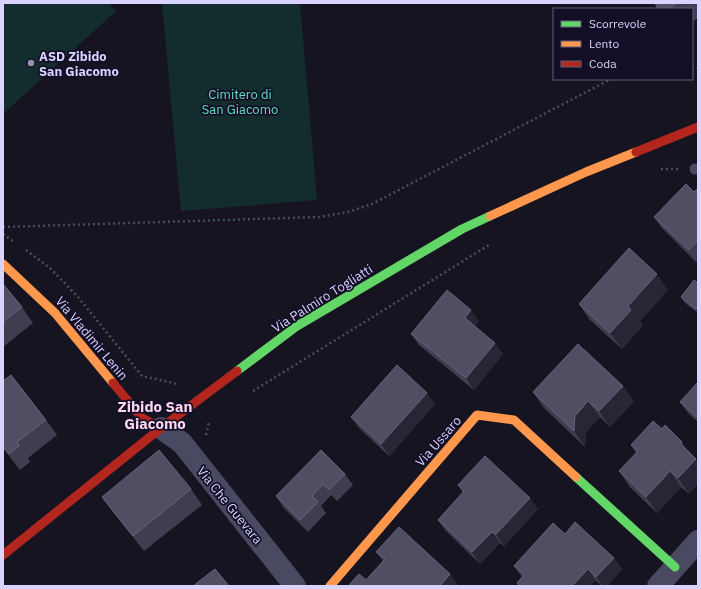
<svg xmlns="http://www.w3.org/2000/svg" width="701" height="589" viewBox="0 0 701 589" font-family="'IBM Plex Sans',sans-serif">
<rect width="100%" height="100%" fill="#161421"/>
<g fill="#132c2d">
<path d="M3,3h105l8,8 -113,103z"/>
<path d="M162,3h138l17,197 -136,11z"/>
</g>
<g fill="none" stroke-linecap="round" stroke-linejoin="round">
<g stroke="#44505f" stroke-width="2.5" stroke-dasharray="2 3" stroke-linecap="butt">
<path d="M692,66l6,2"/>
<path d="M661,169h17"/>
<path d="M3,227l316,-10 29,-5 24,-8 239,-125"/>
<path d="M3,234l11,8"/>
<path d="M26,250l24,18 28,29 64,79 36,8"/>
<path d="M253,391l236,-146"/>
<path d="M206,435l3,-13"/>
</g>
<path stroke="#4a4962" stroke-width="11" d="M695,169h3"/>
<g stroke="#4a4962" stroke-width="22">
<path d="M161,428l21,15 113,143"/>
<path d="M658,586l40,-45"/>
</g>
<g stroke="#63d668" stroke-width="9">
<path d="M237,371l60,-45 165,-97 28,-13"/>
<path d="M576,477l99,90"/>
</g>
<g stroke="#ff974d" stroke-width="9">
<path d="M490,216l96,-44 50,-20"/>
<path d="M3,264l52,49 58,70"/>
<path d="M330,586l147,-171 37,5 62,57"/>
</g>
<g stroke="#b3261e" stroke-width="9">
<path d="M636,152l62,-25"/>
<path d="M113,383l29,35 19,10"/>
<path d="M3,555l158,-127 76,-57"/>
</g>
</g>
<g fill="#403d50">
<path d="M655,3h43v15l-6,4v-13h-34z"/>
<path d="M698,188v72l-2,2 -34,-34 -8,-11 40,-25z"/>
<path d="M698,283v30l-13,-10 -4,-6z"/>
<path d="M3,284l19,23 11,16 -30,24z"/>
<path d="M668,290l-28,31 3,4 -21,24 -32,-29 -11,-16z"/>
<path d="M479,321l-4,5 28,28 -29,36 -55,-45 -8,-11z"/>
<path d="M3,381l43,39 11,15 -29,23 2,4 -10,8 -17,-22z"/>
<path d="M698,382v40l-10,-9 -8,-11z"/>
<path d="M533,392l101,9 -24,26 -10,-10 -14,15 -1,15 -41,-39z"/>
<path d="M435,404l-46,52 -30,-28 -8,-11z"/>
<path d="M653,421l36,73 -8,-7 -24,26 -27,-26 -11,-16 17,-18 -5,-8z"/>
<path d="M345,474l8,11 -16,16 -6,-6 -10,11 5,7 -18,19 -25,-25 -7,-11z"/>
<path d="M458,485l80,24 -34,37 -4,-3 -20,21 -34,-33 -8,-11 25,-27z"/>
<path d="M191,489l11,16 -58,46 -31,-39 -11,-15z"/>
<path d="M565,534l49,24 8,11 -15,17h-5l-7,-6 -5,6h-71l-2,-3 5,-6 -8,-11z"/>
<path d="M376,552l74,22 8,12h-110l18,-6 17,-19z"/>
</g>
<g fill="#282635">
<path d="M657,274l11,16 -28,31 3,4 -21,24 -12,-16 18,-27z"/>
<path d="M698,306v6l-2,-3z"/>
<path d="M471,310l8,11 -6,8 -8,-11z"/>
<path d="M495,343l8,11 -29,36 -8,-12z"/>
<path d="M623,386l11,15 -24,26 -11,-16z"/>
<path d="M427,393l8,11 -46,52 -8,-12z"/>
<path d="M588,401l12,16 -14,15 -1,15 -11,-16 1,-15z"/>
<path d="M682,442l11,16 -12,-14z"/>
<path d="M696,459l2,2v23l-9,10 -11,-16z"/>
<path d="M670,471l11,16 -24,26 -11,-16z"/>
<path d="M530,498l8,11 -34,37 -8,-12z"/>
<path d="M492,532l8,11 -20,21 -8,-12z"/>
<path d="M614,558l8,11 -15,17h-4l-7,-9z"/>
<path d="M588,569l7,11 -5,6h-18z"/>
<path d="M450,574l8,12h-18z"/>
</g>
<g fill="#504e63" stroke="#66637b">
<path d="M655,3h22l-10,6h-9z"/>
<path d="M686,184l8,8 4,-4v52l-9,10 -35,-33z"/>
<path d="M629,248l28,26 -29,32 3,4 -21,23 -31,-29z"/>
<path d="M694,280l4,3v23l-2,3 -15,-12z"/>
<path d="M3,284l19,23 -19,15z"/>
<path d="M447,290l24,20 -6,8 30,25 -29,35 -55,-44z"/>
<path d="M578,344l45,42 -24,25 -11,-10 -13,15 -1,15 -41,-39z"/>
<path d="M397,365l30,28 -46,51 -30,-27z"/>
<path d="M11,375l35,45 -29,22 2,4 -10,8 -6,-7v-66z"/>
<path d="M698,382v36l-18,-16z"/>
<path d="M653,421l9,8 3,-4 17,17 -1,2 15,15 -18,19 -8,-7 -24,26 -27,-26 19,-20 -7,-6z"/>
<path d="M159,450l32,39 -58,47 -31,-39z"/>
<path d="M321,450l24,24 -16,16 -6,-6 -11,12 6,6 -18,18 -24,-24z"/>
<path d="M485,456l45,42 -34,36 -4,-2 -20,20 -34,-32 26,-29 -6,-6z"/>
<path d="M575,522l39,36 -18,19 -8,-8 -16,17h-52l-3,-3 7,-8 -10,-9 39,-43 12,11z"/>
<path d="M399,527l51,47 -10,12h-92l11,-12 7,6 19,-21 -9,-7z"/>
<path d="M215,569l14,17h-36z"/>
</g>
<circle fill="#9591b1" stroke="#130f26" stroke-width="1.5" cx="31" cy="63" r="4"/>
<g text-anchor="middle" stroke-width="3.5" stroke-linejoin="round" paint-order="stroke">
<g font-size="13" font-weight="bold" fill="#d9d4ff" stroke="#130f26" text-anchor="start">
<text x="39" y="61">ASD Zibido<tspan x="39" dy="15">San Giacomo</tspan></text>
</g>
<g font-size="13" fill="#5fe0c0" stroke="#130f26">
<text x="240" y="99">Cimitero di<tspan x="240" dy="15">San Giacomo</tspan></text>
</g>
<g font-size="13" fill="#d9d4ff" stroke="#130f26">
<text transform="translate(322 298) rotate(-32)" y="5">Via Palmiro Togliatti</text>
<text transform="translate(92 338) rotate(50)" y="5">Via Vladimir Lenin</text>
<text transform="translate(438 441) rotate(-49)" y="5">Via Ussaro</text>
<text transform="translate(230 505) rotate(51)" y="5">Via Che Guevara</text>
</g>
<g font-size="15" font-weight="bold" fill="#ffd6f0" stroke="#130f26">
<text x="155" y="412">Zibido San<tspan x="155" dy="17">Giacomo</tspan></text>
</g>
</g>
<rect width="701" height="589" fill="none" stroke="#d9d4ff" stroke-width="8"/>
<rect x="553" y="8" width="140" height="72" fill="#130f26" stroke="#625e7d"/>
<rect x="561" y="21" width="20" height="6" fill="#63d668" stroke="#625e7d"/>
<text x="589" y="28" font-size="12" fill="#d9d4ff">Scorrevole</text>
<rect x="561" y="41" width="20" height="6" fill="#ff974d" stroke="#625e7d"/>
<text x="589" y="48" font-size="12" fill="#d9d4ff">Lento</text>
<rect x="561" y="61" width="20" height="6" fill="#b3261e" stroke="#625e7d"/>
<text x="589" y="68" font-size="12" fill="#d9d4ff">Coda</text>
</svg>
